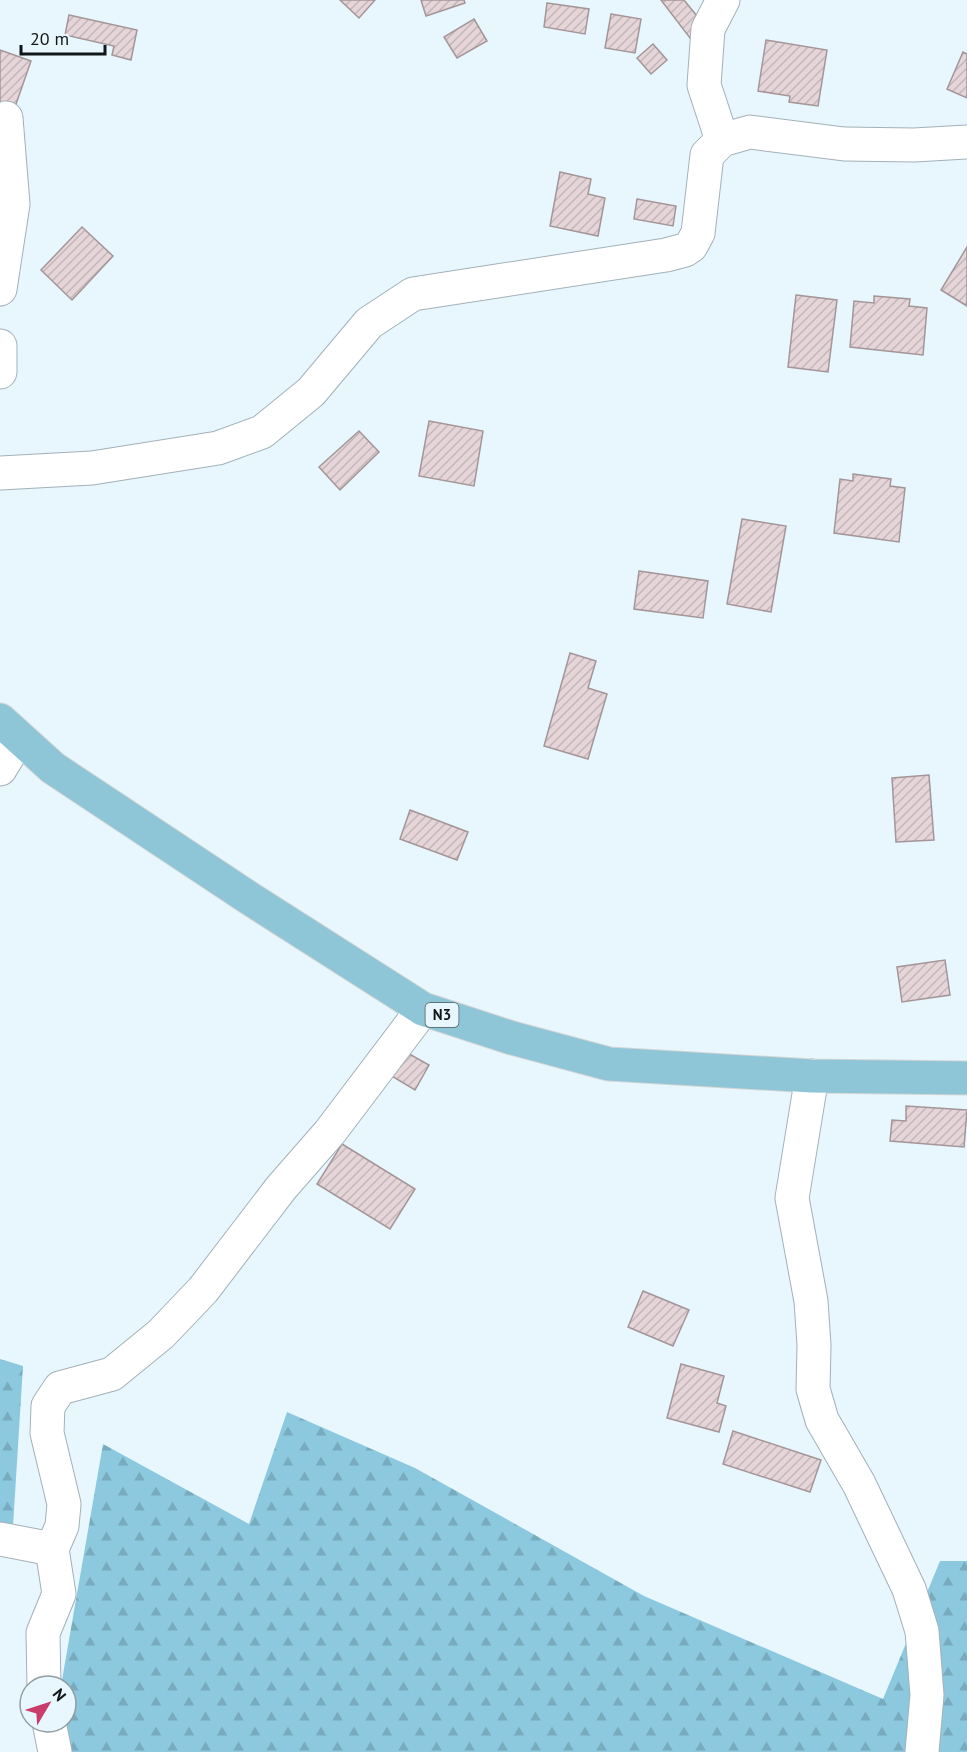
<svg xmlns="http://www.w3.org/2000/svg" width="967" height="1752" viewBox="0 0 967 1752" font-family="'PT Sans',sans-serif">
<defs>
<pattern id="forest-firs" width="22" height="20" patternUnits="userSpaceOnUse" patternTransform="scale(1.5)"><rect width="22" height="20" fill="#8cc8de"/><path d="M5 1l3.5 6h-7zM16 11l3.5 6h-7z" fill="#78abbe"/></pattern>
<pattern id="building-hatch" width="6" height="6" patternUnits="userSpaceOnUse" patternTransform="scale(1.5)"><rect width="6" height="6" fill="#e5d5d8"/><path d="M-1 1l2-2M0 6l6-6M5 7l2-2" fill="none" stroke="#c3b6b9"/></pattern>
</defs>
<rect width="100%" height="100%" fill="#e8f7fd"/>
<g fill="url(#forest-firs)">
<path d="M0,1359l23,7 -10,160 -13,-1z"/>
<path d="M287,1412l128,56 229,128 239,103 57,-138h27v191h-908l-5,-30h12v-36h-5l42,-242 146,80z"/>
</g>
<g fill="url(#building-hatch)" stroke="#a49598" stroke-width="1.5">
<path d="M340,0h35l-16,18z"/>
<path d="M421,0h43l1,3 -39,13z"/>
<path d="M661,0h23l21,26 -15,12z"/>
<path d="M547,3l42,6 -4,25 -41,-7z"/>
<path d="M611,14l30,5 -6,34 -30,-5z"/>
<path d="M69,15l68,15 -6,30 -19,-5 2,-9 -49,-11z"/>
<path d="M474,19l13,22 -30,17 -13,-21z"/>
<path d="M766,40l61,10 -9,56 -29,-4 1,-6 -32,-5z"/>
<path d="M653,44l14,16 -16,14 -14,-16z"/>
<path d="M0,50l31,11 -16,46 -15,-5z"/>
<path d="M963,52l4,2v44l-20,-9z"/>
<path d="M560,172l31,7 -3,15 17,4 -7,38 -48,-10z"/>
<path d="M637,199l39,7 -3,20 -39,-7z"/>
<path d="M82,227l31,29 -41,44 -31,-30z"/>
<path d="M967,247v59l-26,-16z"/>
<path d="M796,295l41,5 -9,72 -40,-5z"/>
<path d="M874,296l36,3 -1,7 18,2 -4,47 -73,-8 4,-46 20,2z"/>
<path d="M429,421l54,10 -9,55 -55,-10z"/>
<path d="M359,431l20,21 -39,38 -21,-23z"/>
<path d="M853,474l38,5 -1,7 15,2 -6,54 -65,-9 6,-54 13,2z"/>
<path d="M742,519l44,7 -15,86 -44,-8z"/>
<path d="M639,571l69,10 -5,37 -69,-9z"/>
<path d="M570,653l26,8 -8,27 19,6 -19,65 -44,-13z"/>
<path d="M929,775l5,65 -38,2 -4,-64z"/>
<path d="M410,810l58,22 -11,28 -57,-21z"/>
<path d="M945,960l5,35 -48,7 -5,-35z"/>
<path d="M404,1051l25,14 -14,25 -25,-15z"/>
<path d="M906,1106l61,4 -3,37 -74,-6 2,-21 14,1z"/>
<path d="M342,1144l73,45 -25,40 -73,-45z"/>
<path d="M643,1291l46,19 -16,36 -45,-19z"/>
<path d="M681,1364l43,12 -7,27 9,3 -7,26 -52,-14z"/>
<path d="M733,1431l88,29 -11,32 -87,-28z"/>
</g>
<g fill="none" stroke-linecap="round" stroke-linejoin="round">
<g stroke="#a3b1b7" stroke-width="35">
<g id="minor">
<path d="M722,140l-18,-55 4,-56 15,-29"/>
<path d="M0,289l13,-85 -7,-86"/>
<path d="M0,346v26"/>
<path d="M0,473l92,-5 126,-20 44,-16 49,-40 58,-69 44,-29 253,-39 19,-5 6,-4 7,-13 9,-78 15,-15 28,-8 94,12 70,1 53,-3"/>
<path d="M0,769l19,-31"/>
<path d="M812,1076l-20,122 19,103 3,44 -1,44 9,31 37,64 50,105 13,42 5,64 -5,57"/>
<path d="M0,1539l52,10"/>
<path d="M44,1686l-1,-53 16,-39 -7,-45 10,-23 2,-22 -17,-71 1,-27 12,-18 52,-14 49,-40 42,-44 78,-102 49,-56 93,-123"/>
<path d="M49,1722l6,30"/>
</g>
</g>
<g stroke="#d4d5d5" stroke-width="35">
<path id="primary" d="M0,720l53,48 196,130 174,111 89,29 97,26 203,12 155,2"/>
</g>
<use href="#minor" stroke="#fff" stroke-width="33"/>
<use href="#primary" stroke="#8ec5d7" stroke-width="33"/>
</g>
<g text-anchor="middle" stroke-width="4.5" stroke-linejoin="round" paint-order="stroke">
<rect fill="#e8f7fd" stroke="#525a5d" stroke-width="1.5" x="425.5" y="1003" width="33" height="24" rx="4.5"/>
<g font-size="15" font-weight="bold" fill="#111618">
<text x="442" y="1020">N3</text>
</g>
</g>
<g transform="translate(48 1704) rotate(51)"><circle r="28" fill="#e8f7fd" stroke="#929da1" stroke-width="1.5"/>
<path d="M0-4.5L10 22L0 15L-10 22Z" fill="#c93c6b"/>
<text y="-9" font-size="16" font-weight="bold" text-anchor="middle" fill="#111618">N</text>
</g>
<path d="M21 45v9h84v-9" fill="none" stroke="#111618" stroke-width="3"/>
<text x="30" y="45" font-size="18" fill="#111618" stroke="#e8f7fd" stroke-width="4.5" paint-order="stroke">20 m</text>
</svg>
